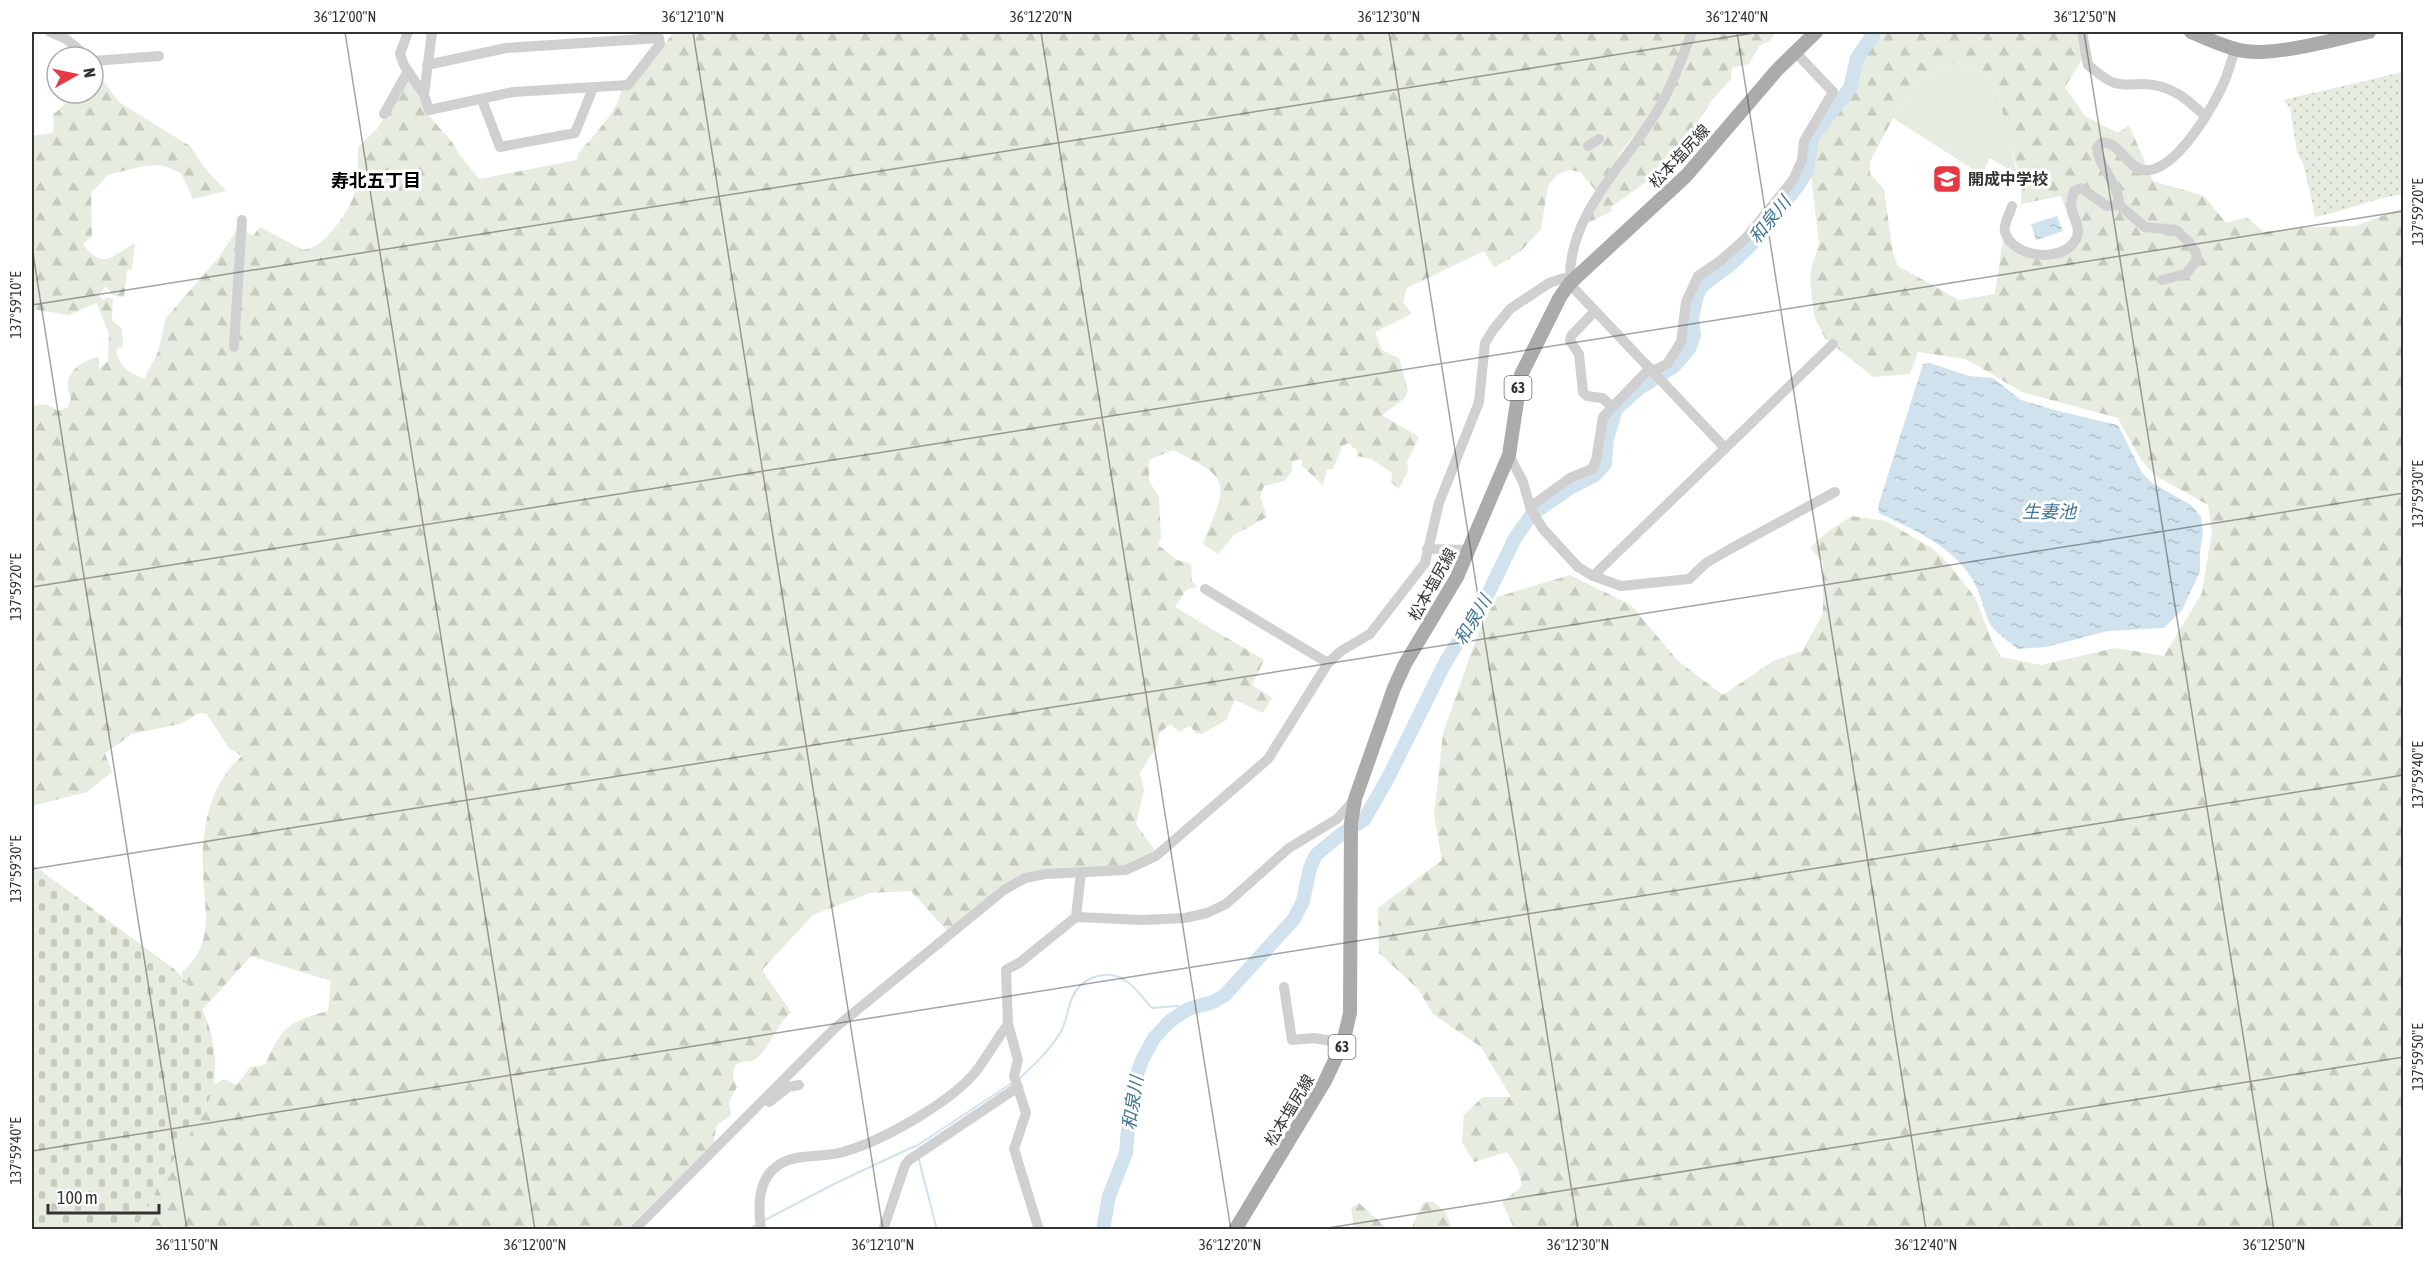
<svg xmlns="http://www.w3.org/2000/svg" width="2435" height="1261" viewBox="0 0 2435 1261" font-family="'Asap Condensed','Noto Sans JP',sans-serif">
<defs>
<pattern id="forest-firs" width="22" height="20" patternUnits="userSpaceOnUse" patternTransform="scale(1.5)"><rect width="22" height="20" fill="#e6ecdf"/><path d="M5 1l3.5 6h-7zM16 11l3.5 6h-7z" fill="#c6cbc0"/></pattern>
<pattern id="cemetery-stones" width="16" height="16" patternUnits="userSpaceOnUse" patternTransform="scale(1.5)"><rect width="16" height="16" fill="#e6ecdf"/><path d="M2 7V4a2 2 0 0 1 4 0v3zM10 15v-3a2 2 0 0 1 4 0v3z" fill="#c6cbc0"/></pattern>
<pattern id="park-dots" width="8" height="8" patternUnits="userSpaceOnUse" patternTransform="scale(1.5)"><rect width="8" height="8" fill="#e6ecdf"/><path d="M2 2h.1M6 6h.1" fill="none" stroke="#c6cbc0" stroke-width="1.8" stroke-linecap="round"/></pattern>
<pattern id="water-ripples" width="26" height="14" patternUnits="userSpaceOnUse" patternTransform="scale(1.5)"><rect width="26" height="14" fill="#cfe2ee"/><path d="M2 4q2-2 4 0t4 0M15 11q2-2 4 0t4 0" fill="none" stroke="#b2c2cd"/></pattern>
</defs>
<rect width="100%" height="100%" fill="#fff"/>
<path fill="#e6ecdf" d="M1957,62l29,12 11,13 20,87 -27,-16 -8,17 -89,-57 29,-40z"/>
<g fill="url(#forest-firs)" fill-rule="evenodd">
<path d="M674,32h1014l-16,44 -30,51 -17,19 -28,46 -17,-20 -11,-2 -11,4 -10,12 -7,43 -20,22 -27,17 -10,-17 -77,37 -4,14 9,12 -37,18 7,18 17,8 9,32 -3,8 -23,17 37,22 -12,25 1,8 -9,19 -8,-7 1,-9 -21,-14 -14,-3v-7l-4,-1 -4,-5 -7,3 -9,23h-6l-4,16 -21,-19v-5l-3,-2 -7,3v9l-8,10 -20,5 -4,10 7,21 -33,18 -16,19 -15,-10c22,-59 34,-64 -30,-94l-24,10v21l10,16 2,41 -3,7 19,15 14,4 1,17 5,6 -11,3 -11,17 89,53 -12,25 20,13 -9,15 -28,-13 -9,20 -24,14 -6,-1 -6,-7 -11,6 -9,-8 -11,10 -2,12 -17,27 4,17 -8,34 19,27 -30,15 -89,4 -18,6 -70,56 -37,-41 -41,2 -57,22 -51,55 29,42c-14,13 -20,33 -34,46 -6,6 -16,1 -21,7 -5,7 -3,16 1,22l-8,15 2,13 -15,11 -2,17 -87,86h-492l19,-33 3,-10 51,-84 4,-16 12,-7 13,6 13,-18 15,-2c17,-38 22,-43 63,-54l3,-30 -80,-25 -49,54 -20,-34v-4c34,-28 22,-64 21,-102 -2,-41 7,-87 39,-114l-12,-7 -24,-36h-7l-19,11 -48,10 -27,19 7,19 -25,20 -55,14v-399c10,-5 17,-3 26,4l10,-4 3,-9c-10,-21 6,-35 25,-41l3,1v11l9,-8 1,-26 -12,-32 -29,12 -36,-6v-173l20,-3 2,-6 -1,-12 24,-22h16l1,-24 26,34 70,43 14,21 22,24 -33,8 -12,-26 -20,-8 -18,1 -35,9 -17,18 1,43 -9,8c20,27 29,12 52,-1l-3,26 -5,2 -3,26 -12,-2 -6,-9 -7,9 4,5 5,-3 5,2 -1,21 10,9 1,18 -7,2c2,17 13,23 28,30l14,-27 8,-34 53,-61 19,-29 15,8 7,-9 43,23c21,-1 49,-42 53,-61 3,-13 1,-28 2,-42l19,-18 31,-51 22,39 22,25 7,12 20,25 98,-19 1,-6c13,-16 42,-45 43,-64l9,-1z"/>
<path d="M1694,32h82l-6,9 -11,5 -10,18 -17,4 -1,11 -19,21 -20,31 -25,25 -21,26 -35,25 1,4 -30,15 69,-101z"/>
<path d="M1886,32h191l9,21 -21,34 20,29 33,17 11,-8 24,56 51,15 22,27 20,-6 18,15 44,-5 47,-1 48,-18v1021h-891l1,-3 -11,-24 20,-16 -4,-17 -11,-17 -33,10 -12,-19 2,-28 19,-18h28l-30,-50 -48,-33 -15,-25 -39,-36 -1,-45 64,-48 -8,-45 9,-82 37,-105 17,-31 73,-22 61,30 47,56 45,34 50,-34 29,-10 21,-37v-52l-13,-14 17,-16 25,-16 34,5 47,28 17,16 26,34 15,40 10,18 40,8 74,-17 49,8 38,-63 10,-61 -4,-27 -52,-29 -15,-16 -23,-42 -96,-26 -56,-33 -48,-7 -8,22 -37,3 -48,-39 -11,-22 -4,-36 2,-15 7,-21 -8,-70 6,-35 35,-44 9,-37 6,-11zM1957,62l29,12 11,13 13,58 12,39 -1,20 40,-8 13,37c-15,27 -49,16 -71,7l-8,54 -36,6 -61,-34 -5,-12 -9,-65 -14,-15v-12l23,-44 29,-40z"/>
<path d="M1433,1201l13,12 6,16h-41l12,-26z"/>
<path d="M1359,1203l25,23 4,3h-34l-3,-21z"/>
</g>
<path fill="url(#cemetery-stones)" d="M32,864l142,105c32,29 54,93 33,135 -14,28 -34,55 -50,82l-3,10 -19,33h-103z"/>
<path fill="url(#park-dots)" d="M2403,72v122c-30,4 -57,17 -88,23l-11,-51 -7,-14 -7,-44 -7,-8z"/>
<g fill="url(#water-ripples)">
<path d="M2057,216l6,15 -27,9 -5,-16z"/>
<path d="M1930,363l39,13 24,2 28,22 37,11 60,14 24,48 10,10 39,22 10,12 2,17 -3,17v20l-18,39 -18,18 -56,3 -62,16 -28,2c-8,-7 -26,-18 -30,-29 -6,-16 -8,-30 -19,-46 -22,-31 -57,-45 -90,-61l-1,-7 45,-142z"/>
</g>
<g fill="none" stroke-linecap="round" stroke-linejoin="round">
<g stroke="#cfe2ee" stroke-width="2">
<path d="M1020,1078c15,-14 29,-27 40,-45 7,-11 7,-24 12,-35 9,-21 35,-30 54,-17 10,6 18,19 26,27l25,-2 11,3"/>
<path d="M915,1147l97,-64"/>
<path d="M919,1160l18,70"/>
<path d="M763,1221l73,-38 79,-37"/>
<path d="M747,1230l11,-6"/>
</g>
<path stroke="#cfe2ee" stroke-width="14" d="M1103,1230l6,-34 17,-43 5,-61 11,-32 12,-22 16,-17 18,-12 25,-7 12,-7 69,-76 9,-18 7,-33 6,-13 25,-21 23,-14 24,-42 57,-115 43,-69 27,-56 17,-24 38,-26 25,-13 10,-11 2,-25 9,-30 22,-20 36,-23 15,-17 5,-14 -2,-17 5,-23 5,-9 28,-21 21,-20 47,-59 9,-15 5,-34 38,-49 7,-30 18,-26"/>
<g stroke="#d0d0d0" stroke-width="10">
<path d="M50,32l16,7 22,18"/>
<path d="M408,32l-8,22 4,11 20,30"/>
<path d="M2082,32l6,33c8,6 18,16 27,18 9,3 20,1 29,1 27,1 42,14 61,32"/>
<path d="M93,61l66,-5"/>
<path d="M427,65l79,-17 153,-10 1,6 -32,41 -115,7 -84,18 -5,-15 8,-63"/>
<path d="M482,100l18,47 75,-14 18,-45"/>
<path d="M384,114l24,-43"/>
<path d="M1588,146l11,-7"/>
<path d="M2119,205c0,-23 -21,-38 -22,-57l4,-5c18,-3 25,24 42,27 32,5 72,-66 82,-90 4,-10 7,-21 10,-31"/>
<path d="M2012,206c-2,7 -9,20 -7,26 7,25 56,32 70,9 8,-13 -3,-23 -4,-36 0,-4 2,-10 3,-14l7,-3 26,18 12,-1 26,22 31,3 13,12 7,11 1,7 -11,14 -24,6"/>
<path d="M1570,283c-3,-67 52,-115 84,-167 17,-26 27,-56 38,-84"/>
<path d="M1595,311l-24,25 -1,5 9,13 4,38 4,4 15,2 10,8"/>
<path d="M234,347l8,-127"/>
<path d="M1653,371l14,-7 14,-22 5,-40 12,-26 22,-15 26,-23 47,-58 9,-20 2,-19 29,-49 -34,-36"/>
<path d="M1509,455l14,27 8,28 12,19 35,38 15,9 28,10 68,-7 17,-16 26,-15 103,-56"/>
<path d="M1530,507l40,-29 22,-9 4,-9 7,-43 47,-49"/>
<path d="M1427,549l42,1"/>
<path d="M1593,576l240,-232"/>
<path d="M1205,589l123,74"/>
<path d="M1076,917l67,3 42,-2 22,-5 19,-9 63,-56 48,-29 18,-20"/>
<path d="M1284,987l8,53 22,-2 29,5"/>
<path d="M1008,1024l-2,-54 13,-7 57,-46 5,-45"/>
<path d="M769,1102l19,-15 11,-2"/>
<path d="M634,1230l201,-202 169,-138 21,-12 20,-4 81,-4 30,-14 112,-97 60,-96 13,-12 29,-17 55,-71 14,-60 40,-101 6,-59 8,-13 17,-21 39,-26 15,-5 161,170"/>
<path d="M761,1230c-3,-24 -4,-52 19,-66 18,-11 43,-6 63,-12 39,-11 109,-50 134,-82 11,-15 20,-31 31,-46l10,36 -4,16 12,37 -12,36 25,81"/>
<path d="M883,1230l22,-65 4,-5 109,-73"/>
</g>
<g stroke="#ababab" stroke-width="14">
<path d="M2191,32c17,7 35,16 53,19 34,5 90,-12 125,-19"/>
<path d="M1235,1230l90,-149 18,-38 7,-30 1,-190 4,-24 39,-111 11,-24 52,-87 52,-122 12,-80 39,-78 10,-14 116,-107 91,-106 39,-38"/>
</g>
</g>
<path fill="none" stroke="#333" stroke-width="1.5" stroke-opacity="0.45" d="M345,32l190,1198M693,32l190,1198M1041,32l190,1198M1389,32l189,1198M1737,32l189,1198M2084,32l190,1198M32,247l155,983M32,305l1728,-273M32,587l2372,-376M32,869l2372,-376M32,1151l2372,-376M1315,1230l1089,-173"/>
<defs>
<g id="school-square" transform="scale(1.5)"><rect x="-9" y="-9" width="18" height="18" rx="4" fill="#e63946" stroke="#fff"/><path d="M0-5L7-2L0 1L-7-2ZM-4 1L0 2.5L4 1V4Q0 6-4 4Z" fill="#fff"/></g>
</defs>
<g fill-rule="evenodd">
<use href="#school-square" x="1947" y="179"/>
</g>
<g text-anchor="middle" stroke-width="6" stroke-linejoin="round" paint-order="stroke">
<g fill="#fff" stroke="#707070" stroke-width="1.5">
<rect x="1504.5" y="376" width="27" height="24" rx="4.5"/>
<rect x="1328.5" y="1035" width="27" height="24" rx="4.5"/>
</g>
<g font-size="15" font-weight="bold" fill="#333">
<text x="1518" y="393">63</text>
<text x="1342" y="1052">63</text>
</g>
<g font-size="16" fill="#333" stroke="#fff">
<text transform="translate(1679 156) rotate(-47)" y="6">松本塩尻線</text>
<text transform="translate(1432 584) rotate(-61)" y="6">松本塩尻線</text>
<text transform="translate(1289 1110) rotate(-59)" y="6">松本塩尻線</text>
</g>
<g font-size="16" font-weight="bold" fill="#333" stroke="#fff" text-anchor="start">
<text x="1968" y="185">開成中学校</text>
</g>
<g font-size="18" font-weight="bold" fill="#000" stroke="#fff">
<text x="376" y="187">寿北五丁目</text>
</g>
<g font-size="18" font-style="italic" fill="#3f7597" stroke="#fff">
<text transform="translate(1770 220) rotate(-51)" y="6">和泉川</text>
<text x="2049" y="518">生妻池</text>
<text transform="translate(1473 620) rotate(-59)" y="6">和泉川</text>
<text transform="translate(1133 1103) rotate(-81)" y="6">和泉川</text>
</g>
</g>
<rect width="2435" height="1261" fill="none" stroke="#ffffff" stroke-width="66"/>
<g transform="translate(75 75) rotate(81)"><circle r="28" fill="#ffffff" stroke="#adadad" stroke-width="1.5"/>
<path d="M0-4.5L10 22L0 15L-10 22Z" fill="#e63946"/>
<text y="-9" font-size="16" font-weight="bold" text-anchor="middle" fill="#333333">N</text>
</g>
<path d="M48 1204v9h111v-9" fill="none" stroke="#333333" stroke-width="3"/>
<text x="57" y="1204" font-size="18" fill="#333333" stroke="#ffffff" stroke-width="4.5" paint-order="stroke">100 m</text>
<rect x="33" y="33" width="2369" height="1195" fill="none" stroke="#333" stroke-width="2"/>
<g font-size="15" text-anchor="middle" fill="#333">
<text x="345" y="22">36°12'00"N</text>
<text x="693" y="22">36°12'10"N</text>
<text x="1041" y="22">36°12'20"N</text>
<text x="1389" y="22">36°12'30"N</text>
<text x="1737" y="22">36°12'40"N</text>
<text x="2085" y="22">36°12'50"N</text>
<text transform="translate(2418 212) rotate(-90)" y="5">137°59'20"E</text>
<text transform="translate(16 305) rotate(-90)" y="5">137°59'10"E</text>
<text transform="translate(2418 494) rotate(-90)" y="5">137°59'30"E</text>
<text transform="translate(16 587) rotate(-90)" y="5">137°59'20"E</text>
<text transform="translate(2418 775) rotate(-90)" y="5">137°59'40"E</text>
<text transform="translate(16 869) rotate(-90)" y="5">137°59'30"E</text>
<text transform="translate(2418 1057) rotate(-90)" y="5">137°59'50"E</text>
<text transform="translate(16 1151) rotate(-90)" y="5">137°59'40"E</text>
<text x="187" y="1250">36°11'50"N</text>
<text x="535" y="1250">36°12'00"N</text>
<text x="883" y="1250">36°12'10"N</text>
<text x="1230" y="1250">36°12'20"N</text>
<text x="1578" y="1250">36°12'30"N</text>
<text x="1926" y="1250">36°12'40"N</text>
<text x="2274" y="1250">36°12'50"N</text>
</g>
</svg>
